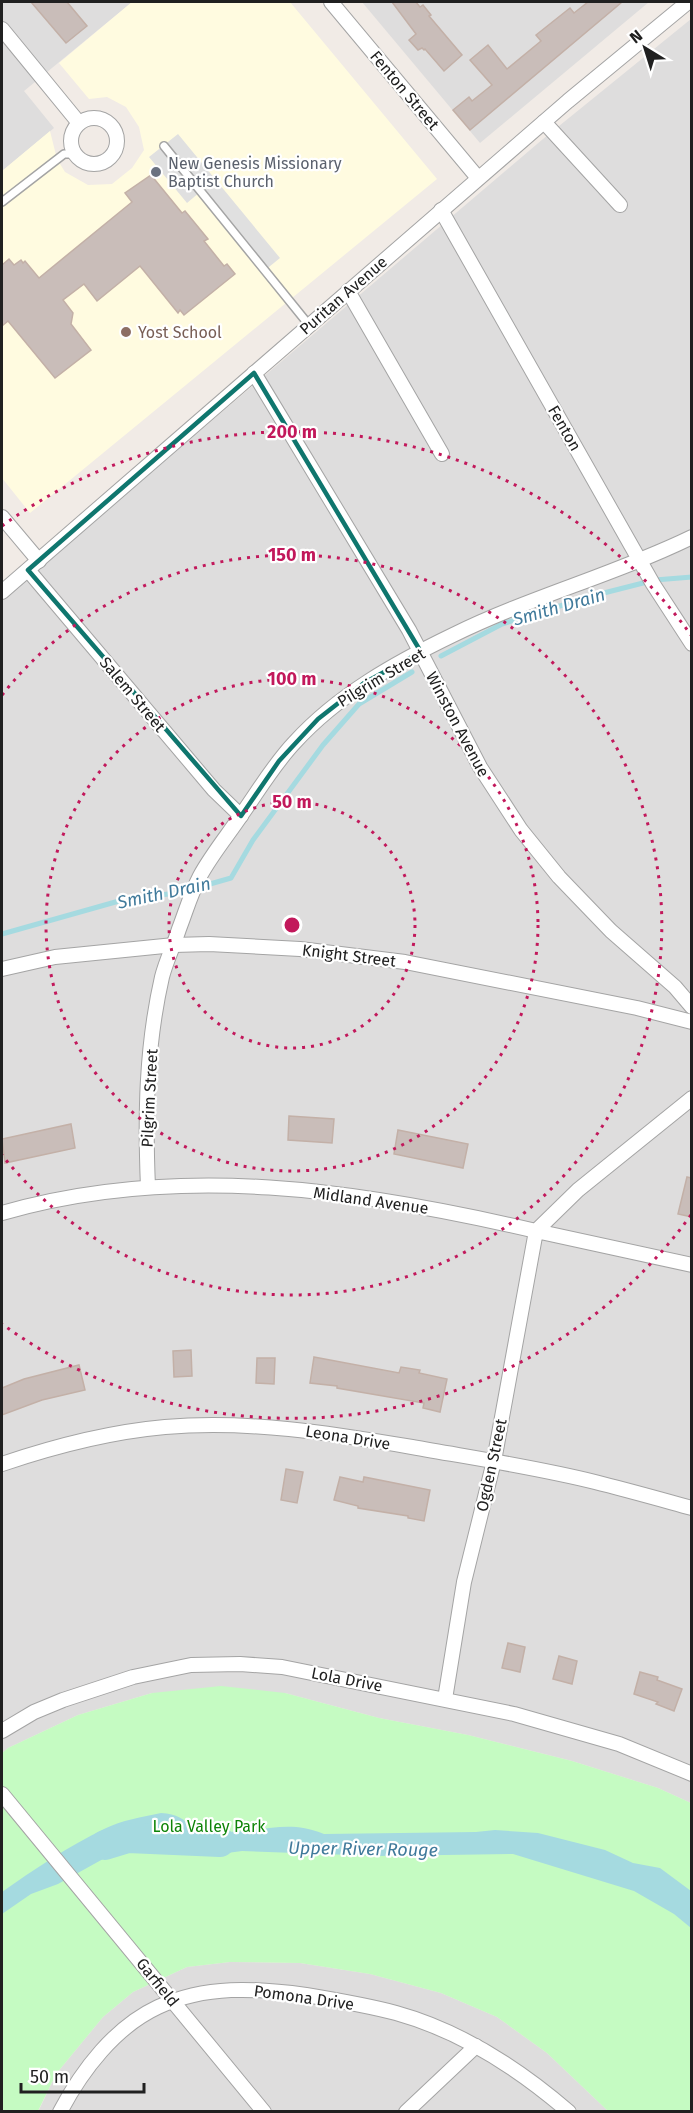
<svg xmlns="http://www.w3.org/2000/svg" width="693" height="2113" viewBox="0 0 693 2113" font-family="'Fira Sans',sans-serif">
<rect width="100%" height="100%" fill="#f1ebe6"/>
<g fill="#dedddd">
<path d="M2,2h130l-108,89 30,37 -52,43z"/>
<path d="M362,2h287l-169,141z"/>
<path d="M691,19v1784l-33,-15 -86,-27 -104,-26 -89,-17 -94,-25h-133l-74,22 -70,33 -6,5v-1154l541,-460z"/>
<path d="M230,1962l70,1 70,11 71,19 56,24 50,36 61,58 -570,1 18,-38 47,-57 30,-25 54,-25z"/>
</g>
<path fill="#fffbe0" d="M132,2h158l147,177 -407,334 -28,-35v-307l48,-40 7,28 8,13 23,13 24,-1 20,-16 12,-18 -5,-23 -13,-20 -19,-10 -18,2 -30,-36z"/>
<path fill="#c5fbc2" d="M221,1686l64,7 94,25 89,17 104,26 86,27 33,15v308h-83l-61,-58 -50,-36 -56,-24 -71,-19 -70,-11 -70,-1 -43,5 -54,25 -30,25 -47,57 -18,37 -36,1v-359l6,-5 70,-33 74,-22z"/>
<path fill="#e0e0e0" d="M178,134l102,124 -16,13 -64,-79 -13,11 -38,-46z"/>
<path fill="#a5dae0" d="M161,1813c16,1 23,5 32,17 17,2 34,3 52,1 31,-3 48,-9 79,3l152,-2 19,-2 43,3 67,17 28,13 27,5 31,23v37l-17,-14 -40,-23 -121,-37 -134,2 -137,-5 -37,5 -12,-2 -19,-18 -12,-2 -32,10 -72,40 -27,10 -29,20v-22c31,-22 67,-46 102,-63 18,-9 38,-12 57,-16z"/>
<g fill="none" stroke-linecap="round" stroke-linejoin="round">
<g stroke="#a5dae0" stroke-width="5">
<path d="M655,580l37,-3"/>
<path d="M441,656l61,-32 90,-28 55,-14"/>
<path d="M2,934l117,-33 63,-9 49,-14 22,-38 70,-95 36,-41 53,-32"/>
</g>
<path stroke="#a5dae0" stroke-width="30" d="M105,1845l23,-7 92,4"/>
</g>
<g fill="#c9bdb9" stroke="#c3b0a7" stroke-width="1.5">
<path d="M31,2h36l20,24 -21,17z"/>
<path d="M392,2h24l4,5 3,-2 8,10 -2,1 33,39 -18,16 -19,-22 -1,1 -2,-2 -4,2 -9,-10 7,-6z"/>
<path d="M588,2h34l-152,128 -17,-20 16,-13 3,4 20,-16 -22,-25 18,-15 19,24 34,-28 -5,-6 34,-27 4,5z"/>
<path d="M151,175l31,38 3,-2 23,28 -4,2 20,25 3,-2 8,10 -51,41 -4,-5 -2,3 -38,-47 -43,35 -13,-17 -21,16 10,13 -2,11 20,26 -36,28 -47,-57 -6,5v-61l7,-6 5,6 7,-5 2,3 2,-2 14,17 93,-76 -7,-9z"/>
<path d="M289,1116l45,3 -2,24 -44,-3z"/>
<path d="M71,1124l4,24 -70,15 -3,-24z"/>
<path d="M398,1130l70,14 -5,24 -69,-14z"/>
<path d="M687,1177l5,1v39l-14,-3z"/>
<path d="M191,1350l1,26 -18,1 -1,-26z"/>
<path d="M314,1357l85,16 2,-6 19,3 -1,3 28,6 -7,33 -17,-4 1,-5 -87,-15v-2l-27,-3z"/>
<path d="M257,1358h18l-1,26 -18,-1z"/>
<path d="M79,1365l6,25 -43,10 -40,15v-27l22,-9z"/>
<path d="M286,1469l17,3 -6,31 -16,-3z"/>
<path d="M340,1477l23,5 1,-5 66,13 -6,31 -16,-3v-2l-50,-8v-2l-24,-6z"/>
<path d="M508,1643l17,4 -5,25 -18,-4z"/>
<path d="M559,1656l18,5 -5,23 -19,-5z"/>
<path d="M640,1672l18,5 -1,3 25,9 -8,22 -18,-7 2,-2 -24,-8z"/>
</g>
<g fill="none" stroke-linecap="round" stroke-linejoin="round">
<g stroke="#a4a4a4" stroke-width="10">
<g id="service">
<path d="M164,146l145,179"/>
<path d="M2,202l62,-48h9"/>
</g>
</g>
<g stroke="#a4a4a4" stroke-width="16">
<g id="minor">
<path d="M331,2l147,176"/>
<path d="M2,29l77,94"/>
<circle cx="94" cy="141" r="23"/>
<path d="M544,122l76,83"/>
<path d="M441,210l212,374 39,60"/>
<path d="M348,291l94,163"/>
<path d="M254,373l155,257 71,137 41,63 38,47 52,54 64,56 17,20"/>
<path d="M2,517l37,44"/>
<path d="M28,570l186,220 27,26"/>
<path d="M2,592l566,-491 120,-99"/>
<path d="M2,969l53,-12 119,-12 35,-1 91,5 105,13 232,46 55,14"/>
<path d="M148,1187c-3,-71 -2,-140 14,-210 4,-16 12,-32 17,-48 7,-18 12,-36 21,-53 12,-22 28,-41 42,-62 17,-24 32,-50 53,-72 43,-47 100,-79 158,-107 77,-38 161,-60 239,-98"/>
<path d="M2,1213c177,-51 358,-23 534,18l42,-41 114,-92"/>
<path d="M2,1464c53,-18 107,-32 163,-37 84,-7 165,6 247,20 61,11 123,20 183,35 32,8 64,17 97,26"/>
<path d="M445,1699l19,-117 30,-121 42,-230 156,34"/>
<path d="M2,1731l32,-19 29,-12 70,-23 58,-12 49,-1 42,3 232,47 105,30 73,30"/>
<path d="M2,1794l262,318"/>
<path d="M60,2112c22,-42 55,-85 98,-105 48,-22 97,-19 148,-12 30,5 60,10 90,18 65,18 122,55 173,99"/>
<path d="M406,2112l70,-66"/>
</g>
</g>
<use href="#service" stroke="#fff" stroke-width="7"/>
<use href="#minor" stroke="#fff" stroke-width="14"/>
</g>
<path fill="none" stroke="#0f766e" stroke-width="4.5" stroke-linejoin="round" d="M254,373l167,279 -57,31 -46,36 -39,42 -38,55 -213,-246z"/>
<g fill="none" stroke="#c2185b" stroke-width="3" stroke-dasharray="3 6">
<circle cx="292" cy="925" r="123"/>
<circle cx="292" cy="925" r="246"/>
<path d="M2 695A370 370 0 1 1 2 1155"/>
<path d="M691 1215A493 493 0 0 1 2 1324M2 526A493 493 0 0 1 691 635"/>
</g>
<circle fill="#6b7280" stroke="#fff" stroke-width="2" cx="156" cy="172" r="6"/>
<circle fill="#8d6e63" stroke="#fff" stroke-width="2" cx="126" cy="332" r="6"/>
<g text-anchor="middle" stroke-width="4.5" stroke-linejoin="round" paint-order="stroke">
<g font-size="16" fill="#202020" stroke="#fff">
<text transform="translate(405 90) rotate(50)" y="6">Fenton Street</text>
<text transform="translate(343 295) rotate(-41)" y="6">Puritan Avenue</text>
<text transform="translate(565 428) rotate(60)" y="6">Fenton</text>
<text transform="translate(381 677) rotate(-31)" y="6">Pilgrim Street</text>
<text transform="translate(133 694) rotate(50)" y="6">Salem Street</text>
<text transform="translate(458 724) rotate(62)" y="6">Winston Avenue</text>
<text transform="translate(349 955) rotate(7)" y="6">Knight Street</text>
<text transform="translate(149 1098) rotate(-87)" y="6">Pilgrim Street</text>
<text transform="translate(371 1200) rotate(8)" y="6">Midland Avenue</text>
<text transform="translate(348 1437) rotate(9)" y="6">Leona Drive</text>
<text transform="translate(491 1465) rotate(-78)" y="6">Ogden Street</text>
<text transform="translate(347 1679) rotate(11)" y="6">Lola Drive</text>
<text transform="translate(158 1982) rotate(51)" y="6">Garfield</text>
<text transform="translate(304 1997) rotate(8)" y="6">Pomona Drive</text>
</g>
<g font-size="16" fill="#5b616d" stroke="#fff" text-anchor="start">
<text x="168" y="169">New Genesis Missionary<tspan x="168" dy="18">Baptist Church</tspan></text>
</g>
<g font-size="16" fill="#785e54" stroke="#fff" text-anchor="start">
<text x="138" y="338">Yost School</text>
</g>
<g font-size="16" fill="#0e8408" stroke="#fff">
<text x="209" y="1832">Lola Valley Park</text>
</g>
<g font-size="18" font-style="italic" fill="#407a9b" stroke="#fff">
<text transform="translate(559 607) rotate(-16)" y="6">Smith Drain</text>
<text transform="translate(164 893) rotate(-12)" y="6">Smith Drain</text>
<text transform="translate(363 1849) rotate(1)" y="6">Upper River Rouge</text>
</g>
</g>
<circle cx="292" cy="925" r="9" fill="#c2185b" stroke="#fff" stroke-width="3"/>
<g font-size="18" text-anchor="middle" font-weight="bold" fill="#c2185b" stroke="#fff" stroke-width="4.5" stroke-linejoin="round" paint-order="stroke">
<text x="292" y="438">200 m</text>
<text x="292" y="561">150 m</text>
<text x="292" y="685">100 m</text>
<text x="292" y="808">50 m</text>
</g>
<rect width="693" height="2113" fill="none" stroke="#202020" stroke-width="6"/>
<g transform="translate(645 48) rotate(322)" stroke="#ffffff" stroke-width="4.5" paint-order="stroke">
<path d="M0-4.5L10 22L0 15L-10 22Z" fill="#202020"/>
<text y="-9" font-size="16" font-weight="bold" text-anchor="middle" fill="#202020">N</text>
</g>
<path d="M21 2083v9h123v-9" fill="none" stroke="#202020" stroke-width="3"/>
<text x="30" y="2083" font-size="18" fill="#202020" stroke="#ffffff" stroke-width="4.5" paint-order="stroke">50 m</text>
</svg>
